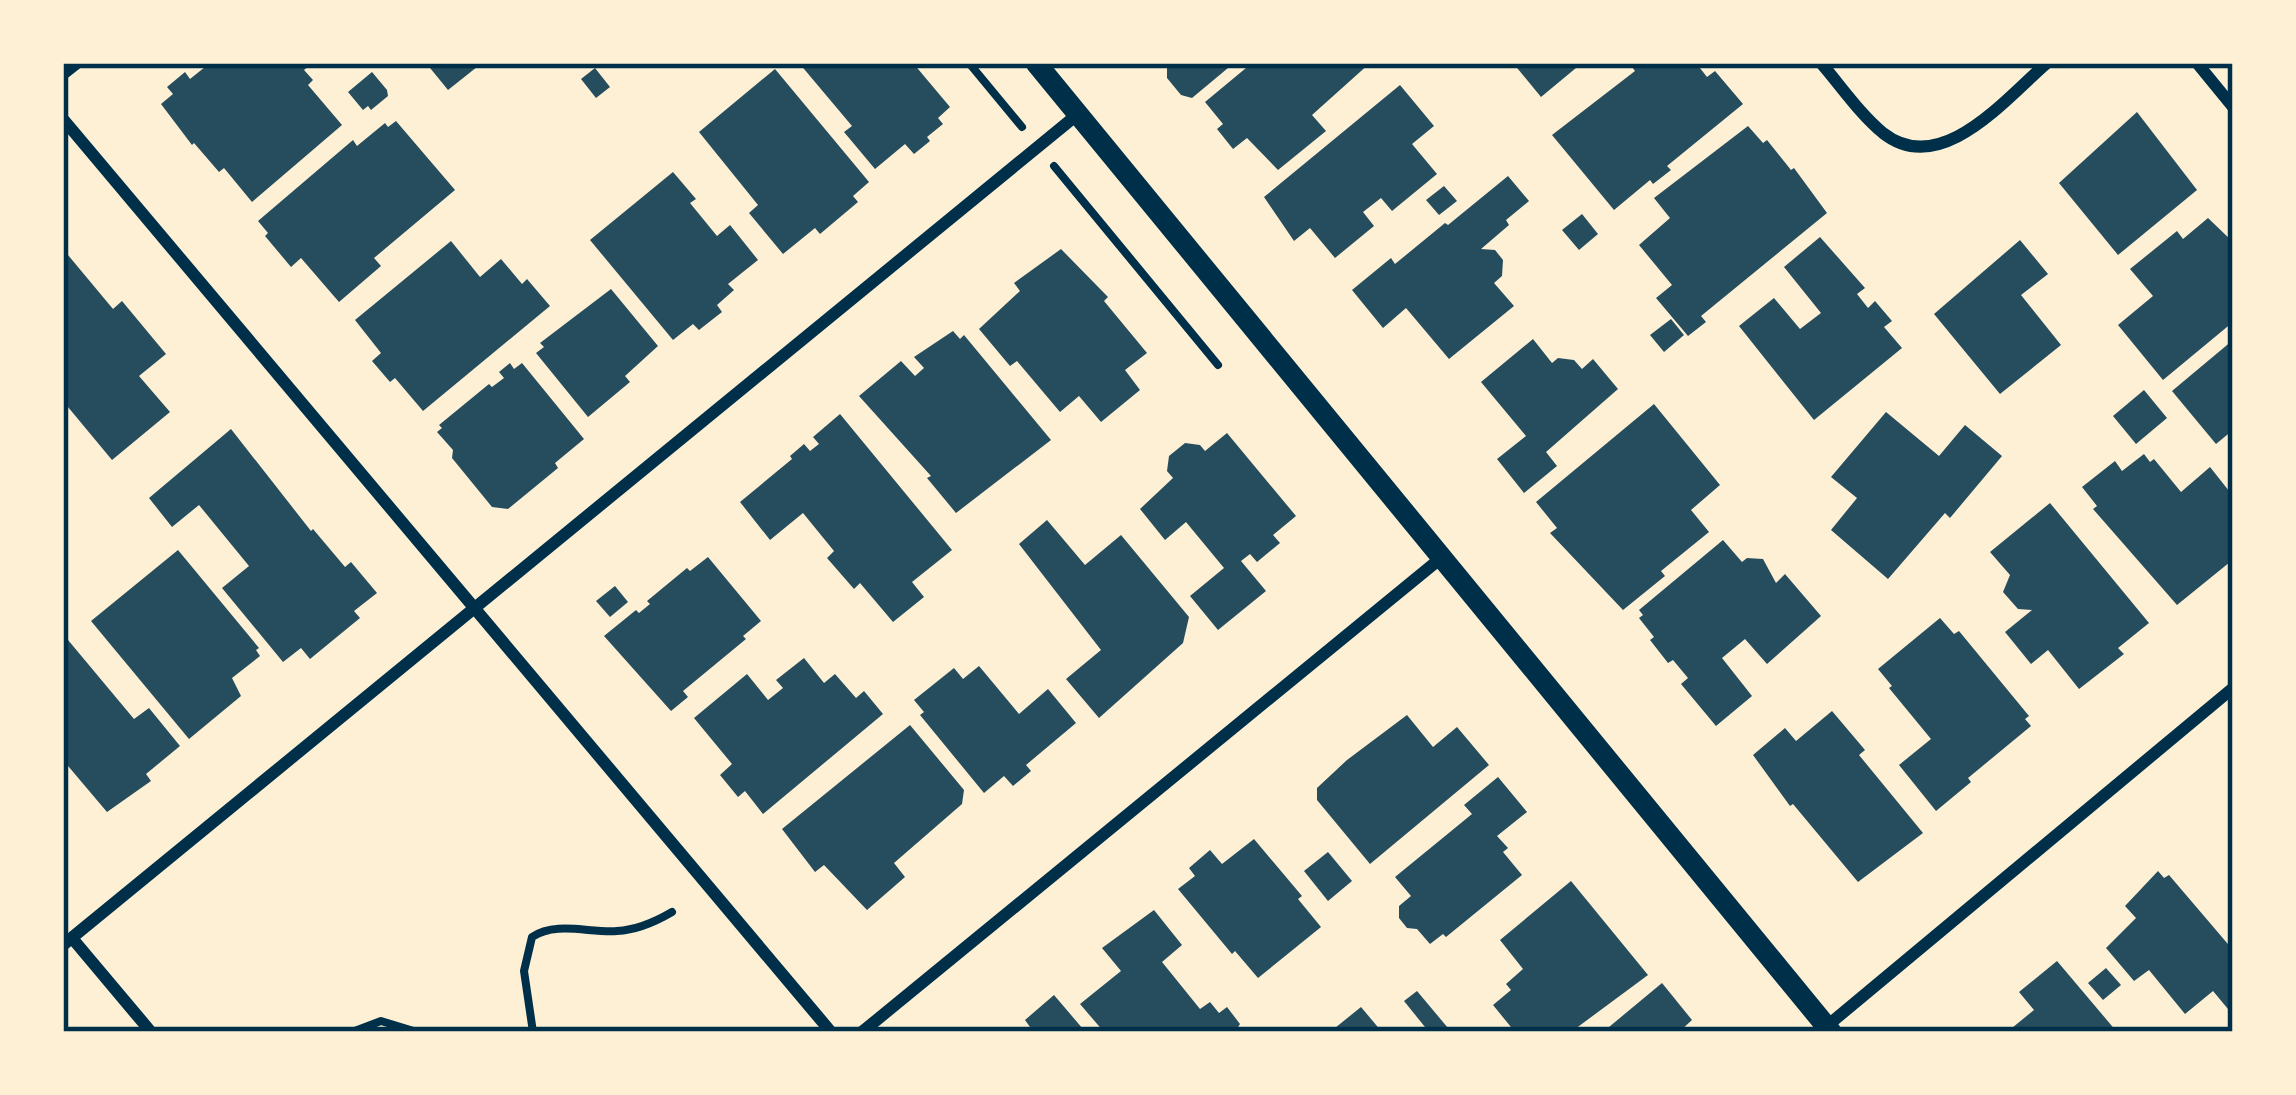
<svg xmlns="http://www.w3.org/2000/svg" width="2296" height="1095" viewBox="0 0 2296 1095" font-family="Helvetica,sans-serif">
<rect width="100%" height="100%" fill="#fdf0d5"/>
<g fill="#264d5e">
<path d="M210,63h102l-8,7 9,10 -5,5 34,40 -90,77 -28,-34 -5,4 -25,-29 -2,2 -31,-41 12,-10 -6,-7 18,-15 5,7z"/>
<path d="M426,63h56l-34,27z"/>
<path d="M799,63h114l37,44 -12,11 5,6 -16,13 3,4 -16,13 -9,-10 -30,25 -31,-37 8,-6z"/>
<path d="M1172,63h62l-42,35 -11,-3 -14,-17v-10z"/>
<path d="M1252,63h118l-58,52 14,16 -48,39 -31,-32 -14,11 -16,-20 6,-5 -18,-22z"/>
<path d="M1513,63h69l-41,34z"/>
<path d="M1629,63h67l11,14 8,-6 28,33 -76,62 4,4 -18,14 -3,-4 -36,30 -62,-75 83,-64z"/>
<path d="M595,68l15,19 -14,11 -15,-19z"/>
<path d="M775,69l94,113 -16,14 5,6 -38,32 -5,-6 -32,26 -34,-41 9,-8 -59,-73z"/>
<path d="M372,72l15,18 1,6 -17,14 -3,-4 -5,4 -15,-18z"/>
<path d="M1400,85l34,41 -22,18 25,30 -45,37 -11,-13 -18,14 11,14 -39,32 -25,-30 -16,13 -30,-44z"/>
<path d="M2137,112l60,78 -79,65 -59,-72z"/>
<path d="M396,121l59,69 -81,68 7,8 -42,36 -38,-44 -10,9 -26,-31 3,-3 -10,-12 95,-81 4,6 28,-23 3,4z"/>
<path d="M1748,126l15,17 4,-3 24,30 3,-2 33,45 -126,103 5,6 -18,14 -32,-38 16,-13 -33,-40 31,-27 -16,-20z"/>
<path d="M673,172l23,27 -6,4 27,33 13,-11 28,35 -30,24 6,6 -17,15 5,7 -23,18 -6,-6 -20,16 -83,-100z"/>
<path d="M1508,176l21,25 -23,19 3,5 -28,24 14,1 8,10 -1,16 -8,7 20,23 -65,53 -43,-51 -23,20 -31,-38 39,-32 4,6 50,-41 3,2z"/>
<path d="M1444,186l13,15 -18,14 -13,-15z"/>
<path d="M1582,214l16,20 -19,16 -17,-20z"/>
<path d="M2208,218l25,24v80l-70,58 -45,-55 35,-29 -23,-27 47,-38 6,8z"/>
<path d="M1820,237l45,51 -8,6 11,14 7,-7 17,20 -8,6 18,21 -88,72 -75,-94 35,-28 26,31 21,-16 -37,-46z"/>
<path d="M2020,240l28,34 -27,21 40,50 -61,49 -66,-80z"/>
<path d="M451,241l29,36 21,-18 21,25 5,-5 23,27 -127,105 -28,-33 -5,4 -18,-21 9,-8 -26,-33z"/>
<path d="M63,249l50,60 9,-8 44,53 -27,22 31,36 -58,48 -49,-59z"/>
<path d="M1061,249l47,48 -4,4 43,52 -22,17 15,20 -39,32 -22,-26 -19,16 -43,-51 -7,5 -31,-37 41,-38 -6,-8z"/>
<path d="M611,289l47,57 -33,30 5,6 -42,35 -52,-64 8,-6 -4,-4z"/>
<path d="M1671,319l13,16 -20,17 -14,-17z"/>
<path d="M953,331l7,8 4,-4 87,105 -95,73 -29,-35 4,-2 -72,-80 42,-35 14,15 9,-8 -10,-11z"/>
<path d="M1533,339l19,24 6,-5 16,2 8,9 11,-10 25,30 -72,63 11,14 -33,27 -27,-34 29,-23 -45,-54z"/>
<path d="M2233,340v90l-17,14 -44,-53z"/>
<path d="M510,363l4,6 8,-6 62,76 -29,24 3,5 -50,41 -16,-2 -40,-49 1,-8 -16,-18 5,-4 -3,-3 50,-41 3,3 12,-9 -5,-6z"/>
<path d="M2144,390l23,28 -31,26 -23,-28z"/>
<path d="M1654,404l66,81 -29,25 18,22 -48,39 4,5 -42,34 -73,-77 7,-5 -21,-26z"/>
<path d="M1886,412l53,44 26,-31 37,31 -52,62 -5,-5 -57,66 -57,-49 26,-32 -26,-21z"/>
<path d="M840,414l112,136 -40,32 12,15 -31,25 -33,-39 -6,6 -27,-31 7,-7 -31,-38 -33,27 -30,-38 52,-43 -2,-3 14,-12 6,7 9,-7 -6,-7z"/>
<path d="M231,429l80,102 2,-2 32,38 6,-5 26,31 -23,18 6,7 -50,41 -9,-11 -18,14 -61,-74 27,-22 -50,-61 -27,22 -23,-29z"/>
<path d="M1227,433l69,83 -23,19 7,8 -23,19 -7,-8 -9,7 25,30 -48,39 -28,-34 34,-28 -38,-46 -21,18 -25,-31 33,-31 -6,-7 2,-15 16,-13 15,2 5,6z"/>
<path d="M2144,454l6,8 4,-3 27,33 29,-25 23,29v70l-3,-4 -53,43 -84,-96 4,-3 -15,-19 33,-26 7,10z"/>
<path d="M2050,503l99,120 -31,25 6,6 -45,35 -31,-39 -17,14 -26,-32 27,-22 -14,-1 -15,-17 7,-17 -20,-23z"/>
<path d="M1047,520l38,45 36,-30 68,82 -6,26 -84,75 -33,-39 35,-29 -82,-106z"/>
<path d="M1723,540l19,22 5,-4 16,1 13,24 9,-9 36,42 -54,48 -22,-25 -23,19 30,38 -36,30 -35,-42 7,-6 -15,-18 -5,3 -18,-23 4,-3 -15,-19 4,-3 -4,-5z"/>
<path d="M178,550l81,98 -3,2 4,6 -28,22 9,18 -52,43 -98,-118z"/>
<path d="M708,557l53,64 -18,15 3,3 -63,52 5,6 -17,14 -67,-75 32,-26 3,3 11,-9 -3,-3 40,-33 3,3z"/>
<path d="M615,586l13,16 -18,15 -14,-16z"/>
<path d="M1940,618l14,16 5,-3 70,85 -4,3 6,7 -63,52 3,4 -35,29 -37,-46 32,-26 -42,-51 3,-2 -14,-17z"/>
<path d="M63,634l71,85 15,-11 31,38 -34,28 5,7 -44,31 -44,-52z"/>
<path d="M804,658l20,25 11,-9 21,24 8,-7 19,23 -120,100 -18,-23 -7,6 -18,-22 12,-11 -38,-46 53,-44 21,26 15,-12 -7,-8z"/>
<path d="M979,666l40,48 29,-25 28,34 -50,42 5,6 -18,15 -9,-10 -20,17 -64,-78 4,-3 -10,-12 40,-32 9,11z"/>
<path d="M1832,711l33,39 -6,5 64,78 -65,49 -65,-78 -3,2 -37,-51 32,-27 11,13z"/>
<path d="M1407,715l26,32 24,-20 32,38 -119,99 -53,-64v-12l30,-28z"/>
<path d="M910,725l54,65 -2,14 -68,59 11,14 -38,33 -43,-45 -9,7 -33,-43z"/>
<path d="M1498,777l29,35 -30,24 11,12 -5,4 19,23 -76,62 -3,-3 -13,10 -13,-15 -10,-1 -8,-10v-12l12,-10 -16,-19 77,-63 -8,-9z"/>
<path d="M1254,839l48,57 -4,3 23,28 -63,51 -23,-27 -3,3 -54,-65 17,-13 -6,-8 21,-18 12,14z"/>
<path d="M1328,852l24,29 -24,20 -24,-30z"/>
<path d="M2158,871l6,7 5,-3 64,75v65l-20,-24 -28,23 -36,-44 -15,11 -28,-33 30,-30 -11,-12z"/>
<path d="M1571,881l77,94 -77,57h-56l-22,-27 18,-15 -5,-6 17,-15 -23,-29z"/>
<path d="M1154,910l28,35 -20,17 38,47 10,-7 9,11 8,-6 13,17 -5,8h-131l-24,-28 41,-33 -19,-23z"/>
<path d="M2057,961l60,71h-110l27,-22 -15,-18z"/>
<path d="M2106,968l15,17 -18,15 -15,-17z"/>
<path d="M1662,983l30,37 -13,12h-76z"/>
<path d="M1417,991l31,37 -5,4h-14l-25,-31z"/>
<path d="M1054,995l29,34 -59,3 6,-5 -5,-7z"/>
<path d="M1361,1007l21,25h-52z"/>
</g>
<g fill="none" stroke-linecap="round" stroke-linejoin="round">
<g stroke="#003049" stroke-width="8">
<path d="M969,63l53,64"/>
<path d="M1054,166l164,199"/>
<path d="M352,1032l29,-11 36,11"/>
<path d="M533,1032l-9,-61 8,-34c24,-16 57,-4 85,-6 20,-1 38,-9 55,-19"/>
</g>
<g stroke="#003049" stroke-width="12">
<path d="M1821,63c20,23 38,50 62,70 58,46 123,-35 164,-70"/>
<path d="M2197,63l36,44"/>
<path d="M63,74l14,-11"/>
<path d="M63,119l768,913"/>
<path d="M72,938l79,94"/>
<path d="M63,945l1015,-831"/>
<path d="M1827,1026l406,-338"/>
<path d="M862,1032l579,-474"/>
</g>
<path stroke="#003049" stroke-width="21" d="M1036,63l795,969"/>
</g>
<rect width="2296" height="1095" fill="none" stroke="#fdf0d5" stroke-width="132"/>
<rect x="66" y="66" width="2164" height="963" fill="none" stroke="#003049" stroke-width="4.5"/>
</svg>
